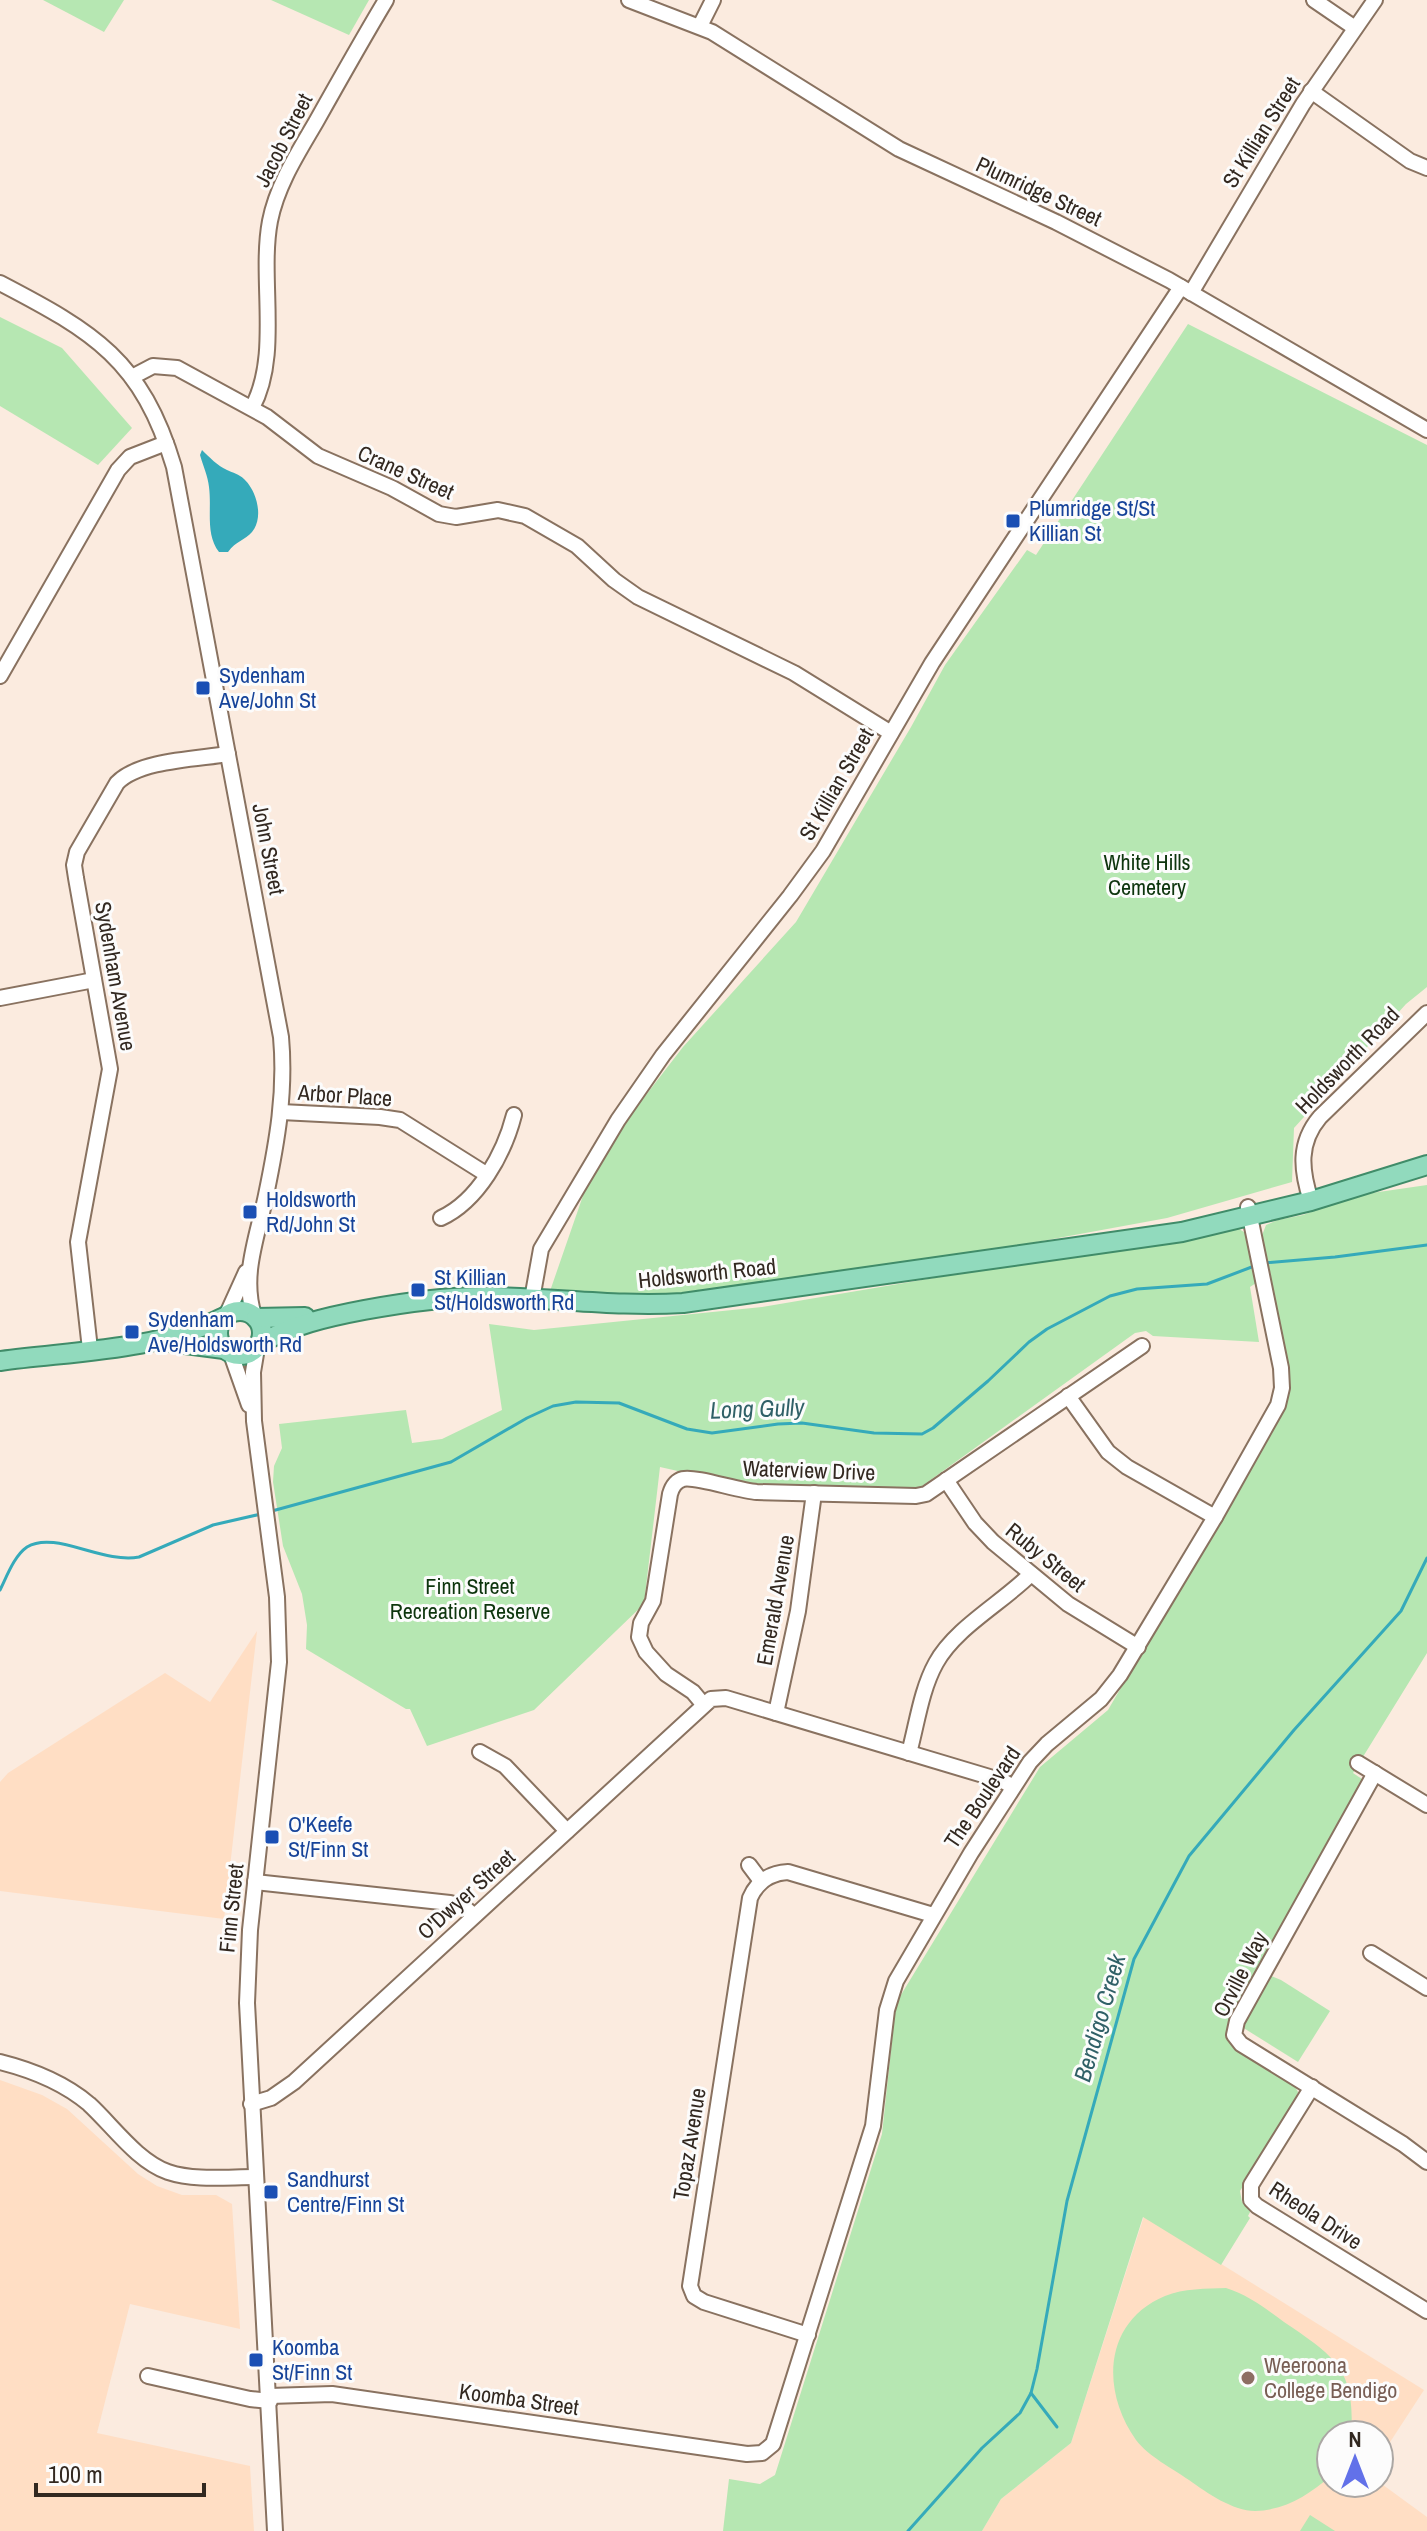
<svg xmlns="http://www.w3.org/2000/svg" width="1427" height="2531" viewBox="0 0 1427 2531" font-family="'Archivo Narrow',sans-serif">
<rect width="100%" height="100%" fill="#fbebdf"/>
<g fill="#ffdec4">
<path d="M257,1631l-33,288 -224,-28v-109l8,-9 157,-100 45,29z"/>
<path d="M0,2080l42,15 25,14 71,65 19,12 25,9h34l16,9 8,125 -110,-25 -33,129 153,33 4,65h-254z"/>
<path d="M1144,2216l280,174 -45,69v-24h-48v48l48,-1 48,35v14h-445l19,-32 70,-56z"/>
</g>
<g fill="#b6e7b2">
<path d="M43,0h81l-20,32z"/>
<path d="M271,0h98l-20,35z"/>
<path d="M0,317l62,31 70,80 -34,37 -98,-59z"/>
<path d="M1188,324l239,121v542l-21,17 -112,124 -2,54 -125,36 -169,31 -338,50 -111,-5 46,-133 88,-114 113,-125 115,-195 34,-62 82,-115 9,5z"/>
<path d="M1427,1185v468l-74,120 9,6v7l-136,244 4,14 63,39 5,9 -2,9 -56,90 2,11 9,8 -3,6 2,2 -29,47 -78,-48 -72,226 -70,56 -19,32h-259l6,-52 31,5 15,-9 107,-341 14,-131 144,-236 68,-57 172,-295 -12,-138 3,-1 -8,-36 -2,-2 5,-13 12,-5 25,-5 55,-20z"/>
<path d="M1236,1227l11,7 9,49 -6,4 9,55 -106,-6 -7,-5 -11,2 -217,156 -178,-4 -80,-18 -16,137 -110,106 -107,36 -17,-37h-4l-100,-60 1,-24 -5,-31 -19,-48 -10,-64 1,-16 8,-18 -3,-24 127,-14 6,33 30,-4 60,-29 -13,-86 45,6 228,-23z"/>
<path d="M1269,1975l12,5 49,31 -32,51 -56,-35z"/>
<path d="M1226,2288c22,7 39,20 58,34 50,34 72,47 67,113h-20v41c-23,19 -45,34 -76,35 -22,0 -48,-18 -66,-31 -16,-11 -41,-24 -53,-40 -35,-49 -33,-118 29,-144 19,-8 41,-7 61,-8z"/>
<path d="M1310,2515l25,16h-35z"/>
</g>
<path fill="#35aaba" d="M202,450c7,7 16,16 25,20 6,3 12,4 17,9 13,12 20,39 8,53 -7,8 -16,9 -24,20h-9c-14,-18 -7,-43 -10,-65 -1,-11 -6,-21 -9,-32z"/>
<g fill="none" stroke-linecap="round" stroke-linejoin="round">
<g stroke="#35aaba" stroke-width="3">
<path d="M1264,1263l71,-6 92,-12"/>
<path d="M272,1511l179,-49 76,-44 26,-12 23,-4 43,1 68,26 25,4 66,-9 24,-1 72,10 48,1 11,-6 55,-47 41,-39 18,-13 63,-33 27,-7 70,-5 50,-19"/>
<path d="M0,1590c7,-14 14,-34 27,-43 28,-17 75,17 112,10l74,-32 48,-11"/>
<path d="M1031,2393l26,34"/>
<path d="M908,2531l74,-83 38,-35 11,-20 6,-24 30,-168 67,-242 55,-103 105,-126 107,-119 26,-53"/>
</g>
<g stroke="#897260" stroke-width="18">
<g id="minor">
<path d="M629,0l83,32 187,117 157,73 113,58 258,150"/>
<path d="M1314,0l41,28"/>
<path d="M700,26l13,-26"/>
<path d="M1311,91l99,70 17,7"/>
<path d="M0,283c94,49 142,77 174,184l107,570c5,55 -4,105 -15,158 -8,40 -25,80 -12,120"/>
<path d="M1191,293l112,-189 72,-104"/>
<path d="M132,377l21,-11 24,2 90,49 51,39 74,32 47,26 17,3 42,-7 27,6 52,30 37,34 24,17 156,76 97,60"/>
<path d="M252,408c29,-53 7,-129 18,-187 7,-36 28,-68 46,-99 23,-41 46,-82 70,-122"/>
<path d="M0,676l118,-206 12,-13 36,-14"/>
<path d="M0,998l94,-18"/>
<path d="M281,1112l99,5 20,3 86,54"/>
<path d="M1311,1201c-10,-31 -13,-58 9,-84l107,-104"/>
<path d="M441,1218c37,-17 63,-64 73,-103"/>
<path d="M532,1299l9,-50 77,-129 45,-65 127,-159 33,-45 109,-188 249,-376"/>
<path d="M227,1314l19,-42"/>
<path d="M257,1348l-4,24 1,49 23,176 2,65 -29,268 -3,73 28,528"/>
<path d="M90,1349l-12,-107 32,-173 -34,-191 -2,-13 3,-13 40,-69c22,-23 81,-24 111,-29"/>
<path d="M231,1354l18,51"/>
<path d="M1068,1396l40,56 19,15 88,50"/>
<path d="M946,1480l29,43 18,19 75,62 70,43"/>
<path d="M703,1704l-10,-12 -27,-18 -20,-22 -7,-15 2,-14 12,-22 17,-107c2,-7 5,-13 13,-15 13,-3 56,12 74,13l159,4 10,-2 216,-148"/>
<path d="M776,1713l22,-102 16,-118"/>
<path d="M480,1752l25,14 62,65"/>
<path d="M909,1753c8,-29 12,-63 27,-90 19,-35 66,-60 95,-89"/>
<path d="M1358,1763l69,42"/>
<path d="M1375,1773l-138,248 -3,14 7,9 162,100 24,18"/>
<path d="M749,1865l12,16"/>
<path d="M255,1882l195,21 14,4 9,8"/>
<path d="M1371,1953l56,35"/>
<path d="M0,2062c32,8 63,20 89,42 24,22 48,57 79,68 27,9 59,5 87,5"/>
<path d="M1312,2087l-61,98v15l6,6 170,105"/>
<path d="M251,2104l20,-6 23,-16 417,-383 15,-1 277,83 10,6"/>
<path d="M808,2335l-104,-33 -10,-6 -4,-10 60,-388c7,-16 19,-25 38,-26l145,43"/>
<path d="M148,2376l102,23 20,2"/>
<path d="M270,2396l62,-2 415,60 15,-1 11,-9 100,-318 14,-116 9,-29 75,-128 59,-91 17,-18 54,-45 19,-24 95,-158 63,-112 4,-17 -1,-20 -33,-161"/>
</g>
</g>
<g stroke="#408c69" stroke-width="22">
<g id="major">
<circle cx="240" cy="1333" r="22"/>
<path d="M256,1318l49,-1"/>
<path d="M170,1342l54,7"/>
<path d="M259,1344c33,-19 68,-27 105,-34 42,-8 85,-14 129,-13 64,1 126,10 190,6l499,-71 129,-31 116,-36"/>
<path d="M0,1361c72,-10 156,-10 222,-43"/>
</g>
</g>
<use href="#minor" stroke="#fff" stroke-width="14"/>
<use href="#major" stroke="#91dabd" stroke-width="18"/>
</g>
<g fill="#1a4fb4" stroke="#fcfcfc" stroke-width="3">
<rect x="1005" y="513" width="16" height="16" rx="4"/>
<rect x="195" y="680" width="16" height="16" rx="4"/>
<rect x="242" y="1204" width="16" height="16" rx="4"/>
<rect x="410" y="1282" width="16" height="16" rx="4"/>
<rect x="124" y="1324" width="16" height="16" rx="4"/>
<rect x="264" y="1829" width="16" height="16" rx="4"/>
<rect x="263" y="2184" width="16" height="16" rx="4"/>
<rect x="248" y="2352" width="16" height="16" rx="4"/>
</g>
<circle fill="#8d6e63" stroke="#fcfcfc" stroke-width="3" cx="1248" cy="2378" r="8"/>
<g text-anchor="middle" stroke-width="6" stroke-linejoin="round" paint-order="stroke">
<g font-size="22" fill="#322820" stroke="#fcfcfc">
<text transform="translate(1261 132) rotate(-58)" y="8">St Killian Street</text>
<text transform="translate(283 140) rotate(-63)" y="8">Jacob Street</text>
<text transform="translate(1039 191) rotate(25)" y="8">Plumridge Street</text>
<text transform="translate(406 472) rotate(24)" y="8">Crane Street</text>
<text transform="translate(836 784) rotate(-60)" y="8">St Killian Street</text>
<text transform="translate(269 849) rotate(79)" y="8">John Street</text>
<text transform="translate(116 976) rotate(80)" y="8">Sydenham Avenue</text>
<text transform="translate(1347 1060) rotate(-46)" y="8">Holdsworth Road</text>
<text transform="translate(345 1095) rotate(4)" y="8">Arbor Place</text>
<text transform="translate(707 1273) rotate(-6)" y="8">Holdsworth Road</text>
<text transform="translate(809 1470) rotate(2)" y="8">Waterview Drive</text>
<text transform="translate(1046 1557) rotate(39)" y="8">Ruby Street</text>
<text transform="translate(775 1600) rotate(-80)" y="8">Emerald Avenue</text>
<text transform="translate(982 1797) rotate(-56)" y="8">The Boulevard</text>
<text transform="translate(466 1894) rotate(-42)" y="8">O'Dwyer Street</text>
<text transform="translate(231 1908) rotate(-84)" y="8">Finn Street</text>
<text transform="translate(1240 1974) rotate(-63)" y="8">Orville Way</text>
<text transform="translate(689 2144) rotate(-81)" y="8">Topaz Avenue</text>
<text transform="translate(1316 2215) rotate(33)" y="8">Rheola Drive</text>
<text transform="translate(519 2399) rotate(8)" y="8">Koomba Street</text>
</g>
<g font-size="22" fill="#164399" stroke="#fcfcfc" text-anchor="start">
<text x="1029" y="516">Plumridge St/St<tspan x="1029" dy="25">Killian St</tspan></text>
<text x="219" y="683">Sydenham<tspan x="219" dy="25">Ave/John St</tspan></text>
<text x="266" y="1207">Holdsworth<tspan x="266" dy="25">Rd/John St</tspan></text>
<text x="434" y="1285">St Killian<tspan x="434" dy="25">St/Holdsworth Rd</tspan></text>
<text x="148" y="1327">Sydenham<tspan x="148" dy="25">Ave/Holdsworth Rd</tspan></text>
<text x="288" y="1832">O'Keefe<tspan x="288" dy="25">St/Finn St</tspan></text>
<text x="287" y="2187">Sandhurst<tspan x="287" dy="25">Centre/Finn St</tspan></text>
<text x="272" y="2355">Koomba<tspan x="272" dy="25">St/Finn St</tspan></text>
</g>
<g font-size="22" fill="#0d350d" stroke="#fcfcfc">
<text x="1147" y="870">White Hills<tspan x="1147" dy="25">Cemetery</tspan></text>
<text x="470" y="1594">Finn Street<tspan x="470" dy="25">Recreation Reserve</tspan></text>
</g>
<g font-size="22" fill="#785e54" stroke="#fcfcfc" text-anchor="start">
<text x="1264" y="2373">Weeroona<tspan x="1264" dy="25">College Bendigo</tspan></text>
</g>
<g font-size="24" font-style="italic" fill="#306067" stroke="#fcfcfc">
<text transform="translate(757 1409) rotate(-2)" y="8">Long Gully</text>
<text transform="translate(1100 2018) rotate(-74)" y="8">Bendigo Creek</text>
</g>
</g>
<g transform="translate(1355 2459)"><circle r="38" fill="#fcfcfc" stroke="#aba7a4" stroke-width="2"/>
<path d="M0-6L14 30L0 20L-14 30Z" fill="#6271e9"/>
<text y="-12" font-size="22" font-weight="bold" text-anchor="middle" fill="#322820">N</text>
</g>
<path d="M36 2483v12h168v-12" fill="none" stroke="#322820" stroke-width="4"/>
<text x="48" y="2483" font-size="24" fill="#322820" stroke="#fcfcfc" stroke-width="6" paint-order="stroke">100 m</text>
</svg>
